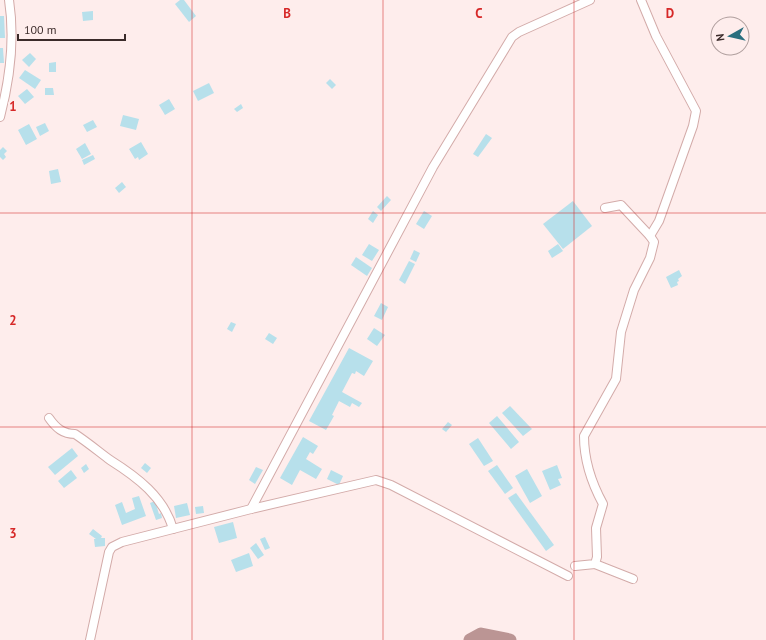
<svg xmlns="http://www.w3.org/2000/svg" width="766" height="640" viewBox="0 0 766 640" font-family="'PT Sans',sans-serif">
<rect width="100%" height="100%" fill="#feedec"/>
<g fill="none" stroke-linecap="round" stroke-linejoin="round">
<path stroke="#bb9594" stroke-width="13" d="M470,640l11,-6 29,6"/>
</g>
<g fill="#b7e0eb">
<path d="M180,0h4l12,16 -7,6 -14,-18z"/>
<path d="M93,11v9l-10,1 -1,-9z"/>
<path d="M0,16h4l1,22h-5z"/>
<path d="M0,48h3l1,15h-4z"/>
<path d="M30,53l6,6 -7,8 -7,-7z"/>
<path d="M56,62v10h-7v-9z"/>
<path d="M25,70l16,10 -6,9 -16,-11z"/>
<path d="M330,79l6,6 -4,4 -6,-6z"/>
<path d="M209,83l5,10 -16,8 -5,-10z"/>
<path d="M45,88h8l1,7h-9z"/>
<path d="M27,89l7,8 -9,7 -7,-8z"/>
<path d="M169,99l6,10 -10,6 -6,-10z"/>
<path d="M241,104l2,4 -6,4 -3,-3z"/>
<path d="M123,115l16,4 -3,11 -16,-4z"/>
<path d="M93,120l4,7 -10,5 -4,-7z"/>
<path d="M45,123l4,8 -9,5 -4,-9z"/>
<path d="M29,124l8,15 -11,6 -8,-15z"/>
<path d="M486,134l6,4 -14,19 -5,-3z"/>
<path d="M141,142l7,12 -9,6 -1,-3 -3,2 -6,-10z"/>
<path d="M85,143l6,11 -9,5 -6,-10z"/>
<path d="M3,147l4,4 -3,3 2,3 -3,3 -3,-3v-7z"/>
<path d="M93,155l2,4 -11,6 -2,-5z"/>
<path d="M58,169l3,13 -10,2 -2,-13z"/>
<path d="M122,182l4,5 -7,6 -4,-5z"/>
<path d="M387,196l4,4 -10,11 -4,-4z"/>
<path d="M573,201l19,25 -29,23 -20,-25z"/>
<path d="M373,211l5,4 -5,8 -5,-4z"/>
<path d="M424,211l8,5 -8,13 -8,-5z"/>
<path d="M369,244l10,6 -7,11 -10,-6z"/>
<path d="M558,244l5,7 -11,7 -4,-7z"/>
<path d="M414,250l6,3 -4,9 -6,-3z"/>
<path d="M356,257l16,11 -5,8 -16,-11z"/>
<path d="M409,261l6,3 -10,20 -6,-4z"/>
<path d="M679,270l3,6 -4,3 1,2 -2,1 1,3 -7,3 -5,-11z"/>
<path d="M381,303l7,4 -6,13 -8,-4z"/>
<path d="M231,322l5,2 -4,8 -5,-3z"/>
<path d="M374,328l11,7 -8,11 -10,-7z"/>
<path d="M269,333l8,5 -4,6 -8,-5z"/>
<path d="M349,348l24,13 -9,15 -8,-5 -1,3 -3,-1 -10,19 20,11 -3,4 -7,-4 -2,4 -11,-6 -7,14 2,1 -8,14 -17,-9z"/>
<path d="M510,406l22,23 -9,7 -21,-23z"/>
<path d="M497,416l22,26 -8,7 -22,-26z"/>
<path d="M448,422l4,3 -6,7 -4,-3z"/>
<path d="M303,437l15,9 -5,8 -3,-2 -4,7 16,10 -6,10 -16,-9 -8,15 -12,-7z"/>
<path d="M478,438l15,23 -9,5 -15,-22z"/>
<path d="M72,448l6,8 -23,19 -7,-8z"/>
<path d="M145,463l6,5 -4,5 -6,-5z"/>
<path d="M86,464l3,5 -5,4 -3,-5z"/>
<path d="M497,465l16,23 -8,6 -17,-23z"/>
<path d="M557,465l5,13 -4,1 3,6 -11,5 -8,-19z"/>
<path d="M256,467l7,3 -8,14 -6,-4z"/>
<path d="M527,469l15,27 -12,7 -15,-27z"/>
<path d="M71,470l6,8 -13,10 -6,-7z"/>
<path d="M331,470l12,6 -4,9 -12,-6z"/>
<path d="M516,493l38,52 -8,6 -38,-53z"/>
<path d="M139,496l7,20 -24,9 -7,-20 7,-3 4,11 9,-4 -3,-11z"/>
<path d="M155,501l4,13 2,-1 1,5 -6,2 -6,-17z"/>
<path d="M187,503l3,12 -14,3 -2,-12z"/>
<path d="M203,506l1,7 -8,1 -1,-7z"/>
<path d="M233,522l4,16 -18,5 -5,-16z"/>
<path d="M93,529l9,7 -1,2h4v8l-10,1 -1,-8h2l-7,-5z"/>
<path d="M265,537l5,11 -5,2 -5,-11z"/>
<path d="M256,543l8,12 -6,4 -8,-11z"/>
<path d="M249,553l4,13 -17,6 -5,-12z"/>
</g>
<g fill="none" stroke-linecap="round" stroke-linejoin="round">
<g stroke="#d3aba9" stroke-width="10">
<g id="minor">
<path d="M641,0l15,36 40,75 -3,15 -34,95 -9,15"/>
<path d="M0,117c10,-38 15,-78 9,-117"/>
<path d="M49,418c7,10 14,16 26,16 12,8 23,17 35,26 27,17 54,37 63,69"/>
<path d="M251,509l182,-342 79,-130 7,-5 71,-32"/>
<path d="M595,564l38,15"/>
<path d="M575,566l20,-2 2,-7 -1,-29 7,-24c-12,-22 -19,-43 -19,-68l32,-57 5,-47 13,-42 16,-32 4,-16 -4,-6 -29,-31 -16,3"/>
<path d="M90,640l19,-88 3,-5 10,-5 129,-33 125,-29 15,5 177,91"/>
</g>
</g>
<use href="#minor" stroke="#fff" stroke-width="8"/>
</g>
<path fill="none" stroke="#d62828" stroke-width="1" stroke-opacity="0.55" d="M192,0v640M383,0v640M574,0v640M0,213h766M0,427h766"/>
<g font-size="13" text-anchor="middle" font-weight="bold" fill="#d62828" stroke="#feedec" stroke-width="4" stroke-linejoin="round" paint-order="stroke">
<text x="287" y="18">B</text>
<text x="479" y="18">C</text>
<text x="670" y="18">D</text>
<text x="13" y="111">1</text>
<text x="13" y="325">2</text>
<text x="13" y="538">3</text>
</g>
<g transform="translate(730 36) rotate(262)"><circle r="19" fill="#feedec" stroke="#b09f9e"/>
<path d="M0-3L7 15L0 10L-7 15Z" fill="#2a6f7f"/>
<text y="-6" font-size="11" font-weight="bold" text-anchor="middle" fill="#3b2b2a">N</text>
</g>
<path d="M18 34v6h107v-6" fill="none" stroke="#3b2b2a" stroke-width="2"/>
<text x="24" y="34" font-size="12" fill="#3b2b2a" stroke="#feedec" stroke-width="3" paint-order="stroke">100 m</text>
</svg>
